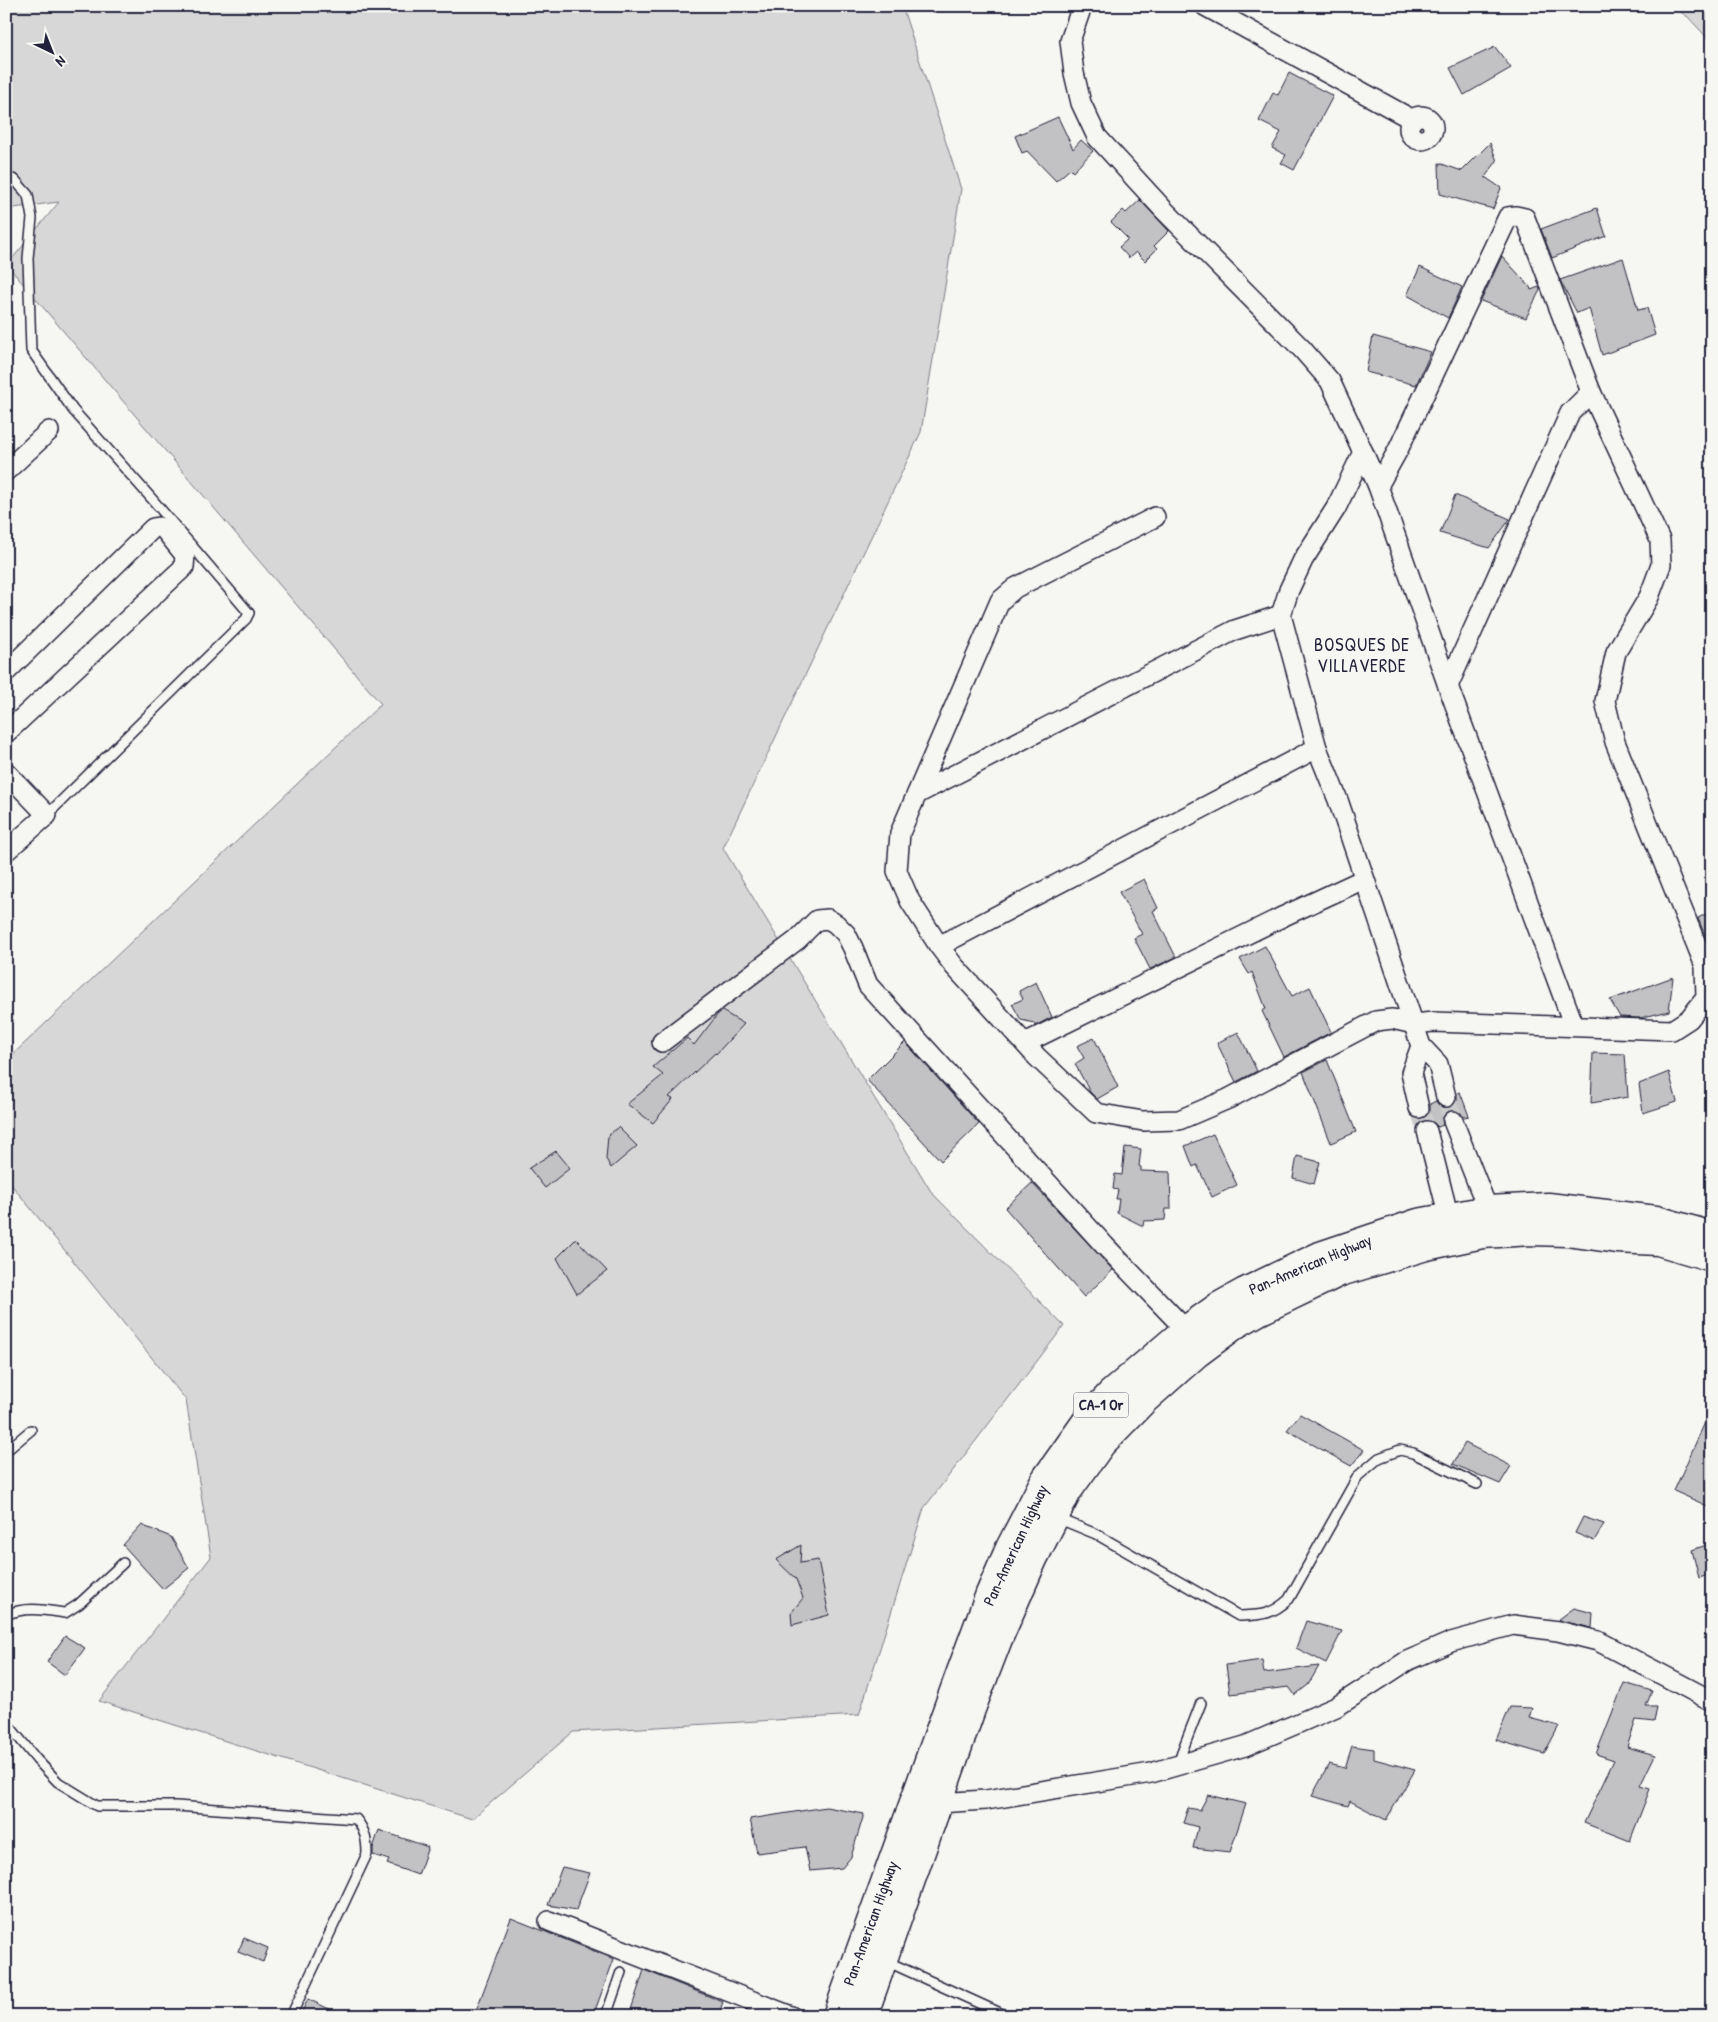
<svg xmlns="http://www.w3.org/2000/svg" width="1718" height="2022" viewBox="0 0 1718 2022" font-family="'Patrick Hand',sans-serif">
<rect width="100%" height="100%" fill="#f6f6f2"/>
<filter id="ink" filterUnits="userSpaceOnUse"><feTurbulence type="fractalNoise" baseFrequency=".02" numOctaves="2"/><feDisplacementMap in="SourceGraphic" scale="10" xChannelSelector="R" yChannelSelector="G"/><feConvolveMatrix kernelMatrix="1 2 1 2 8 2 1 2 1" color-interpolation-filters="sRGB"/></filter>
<g filter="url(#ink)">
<g fill="#d7d7d7" stroke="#7c7c89">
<path d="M6,6h896l59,183 -40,243 -198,416 209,345 132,133 -140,182 -65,207 -286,17 -101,87 -373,-118 112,-144 -25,-157 -180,-222v-117l375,-357 -374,-439 52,-63 -53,7z"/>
<path d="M1672,6h40v37l-24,-26z"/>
</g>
<g fill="#c2c2c4" stroke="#22223b">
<path d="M1495,47l16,21 -47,27 -14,-27z"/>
<path d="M1289,73l44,23 -39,74 -13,-7 5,-8 -14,-7 9,-16 -22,-11 14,-28 5,2z"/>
<path d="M1058,117l15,32 8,-9 12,11 -20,21 -3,-3 -14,12 -29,-30 -5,2 -7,-17z"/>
<path d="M1490,143l7,18 -12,16 16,11 -8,21 -53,-15 -1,-31 23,8z"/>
<path d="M1140,200l29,31 -15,15 3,3 -12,12 -9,-9 -7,6 -10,-11 9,-8 -17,-17 12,-12 3,3z"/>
<path d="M1597,208l9,28 -54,22 -11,-29z"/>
<path d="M1502,256l28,31 1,3 8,-3 1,3 -14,28 -45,-17z"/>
<path d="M1623,258l15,52 9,-2 8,27 -53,20 -13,-47 -12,5 -17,-33z"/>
<path d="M1420,267l42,20 -14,31 -41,-23z"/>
<path d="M1373,336l58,16 -15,33 -50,-13z"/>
<path d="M1455,495l55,24 -21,29 -49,-15z"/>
<path d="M1144,879l14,29 -5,3 23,46 -26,12 -16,-31 8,-4 -23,-42z"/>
<path d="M1712,911v42l-14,-35z"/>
<path d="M1265,946l27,50 18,-9 21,45 -47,25 -22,-46 4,-2 -14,-37 -3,2 -9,-15z"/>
<path d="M1673,977l-4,34 -29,7 -20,-1 -10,-17z"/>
<path d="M1036,982l16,35 -17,9 -1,-3 -13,-3 -9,-16 11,-5 -4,-8z"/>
<path d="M722,1011l22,13 -28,30 -1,-1 -46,44 4,2 -20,24 -26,-19 36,-29 -10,-8 34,-29 7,7 23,-30z"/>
<path d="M1238,1032l19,39 -21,11 -19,-39z"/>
<path d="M1094,1038l24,49 -21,12 -7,-7 -15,-28 9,-6 -7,-12z"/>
<path d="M905,1042l74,82 -38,37 -74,-81z"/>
<path d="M1593,1053l32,1 3,43 -37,6z"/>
<path d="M1327,1060l29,72 -25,11 -28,-71z"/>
<path d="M1669,1072l8,30 -34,11 -4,-29z"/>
<path d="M1460,1092l9,24 -5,1 -4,-5 -11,-2 -5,4 -2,6 1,5 -5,2 -7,-7h-6l-7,6 -3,-8 6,1 6,-3 3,-5v-7l6,-3 6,7h7l5,-3 3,-5v-7z"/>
<path d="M618,1127l19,19 -26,22 -5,-9 2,-23z"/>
<path d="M1213,1134l24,51 -25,12 -15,-32 -4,2 -8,-21z"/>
<path d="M1125,1147l16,2 -2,17 2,1v4l29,1 1,37h-5l-1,11 -21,1 -1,5 -26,-13 2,-14h-3l2,-9 -5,-1 2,-15 7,1z"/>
<path d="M556,1151l14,17 -25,20 -16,-20z"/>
<path d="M1297,1156l23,6 -6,22 -21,-6z"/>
<path d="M1032,1183l81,87 -29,27 -79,-89z"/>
<path d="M576,1239l31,32 -30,23 -20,-36z"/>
<path d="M1712,1407v101l-38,-17z"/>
<path d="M1300,1414l64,36 -13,16 -64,-36z"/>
<path d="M1465,1443l46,23 -11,18 -47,-20z"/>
<path d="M1583,1517l21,7 -10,17 -19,-8z"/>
<path d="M141,1525l30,12 18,31 -26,21 -40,-44z"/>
<path d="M1712,1543v31l-13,4 -7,-28z"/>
<path d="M801,1545l-1,18 18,-3 11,55 -37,10 -1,-12 12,-15 -7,-19 -20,-19z"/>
<path d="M1574,1608l19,5 -1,15 -34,-8z"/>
<path d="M1306,1621l36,10 -16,32 -30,-15z"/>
<path d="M65,1636l20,12 -20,27 -18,-13z"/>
<path d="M1262,1660l2,13 55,-7 -11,19 -13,10 -6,-8 -59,7 -4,-29z"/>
<path d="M1624,1683l28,8 -6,15h11l-3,16 -18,-2 -9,27 28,8 -15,31 10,3 -20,52 -46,-18 30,-63 -18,-6z"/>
<path d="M1510,1707l22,1 -3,10 30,8 -15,28 -48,-14z"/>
<path d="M1352,1746l22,3v10l41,11 -29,50 -36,-19 -2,5 -36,-10 17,-32 16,4z"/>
<path d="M1208,1795l38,9 -16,48 -37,-4 5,-21 -15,-4 5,-15 12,2z"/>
<path d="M826,1807l38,7 -13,43 -9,11 -32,3 -5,-24 -48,6 -7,-34z"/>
<path d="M379,1830l49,17 -10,28 -31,-11 2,-4 -16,-5v-7z"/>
<path d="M562,1867l28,6 -14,37 -28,-5z"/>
<path d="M511,1918l103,41 -21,57h-119z"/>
<path d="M244,1938l24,10 -5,14 -25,-10z"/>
<path d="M644,1970l79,32 -5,14h-89z"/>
<path d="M308,1999l36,17h-44z"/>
</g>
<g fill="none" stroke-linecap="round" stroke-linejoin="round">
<g stroke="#cccccd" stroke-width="19" stroke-dasharray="19 9" stroke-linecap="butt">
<path d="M1446,1097l7,24"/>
<path d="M1419,1108l8,23"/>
</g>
<g stroke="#22223b" stroke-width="12">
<g id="service">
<path d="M6,177l9,3 13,15 4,23 -4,40 3,92 42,60 79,89 97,114 -3,6 -199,196"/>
<path d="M6,1451l25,-21"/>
<path d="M1057,1518l39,16 143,82c23,-1 33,-1 50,-17l69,-123 21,-18 21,-8 13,3 64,31"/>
<path d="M6,1615c19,-9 39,-5 59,-2l14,-9 44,-41"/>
<path d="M6,1722l31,38 21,22 39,24h79l180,13c9,11 11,21 11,35l-76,162"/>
<path d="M1178,1766l5,-17 18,-46"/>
<path d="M886,1961l121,55"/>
<path d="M606,2016l15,-44"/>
</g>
</g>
<g stroke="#22223b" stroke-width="22">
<g id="minor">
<path d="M1082,6l-12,35 4,32 7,30 16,34 66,72 139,140 28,32 33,71 -27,56 -33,52 -14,30 -8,25 36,133 21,52 83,246 17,18 8,33"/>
<path d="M1205,6l208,114"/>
<circle cx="1421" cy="128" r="12"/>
<path d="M1363,452l15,34 70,200 126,340"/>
<path d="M6,471l43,-40"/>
<path d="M1155,517l-140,71 -15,13 -100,232 -3,38 13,30 29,45 15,20 83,91 59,56 47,8 36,-1 49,-21 148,-78 16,-2 22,5 19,-2 239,8 17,-11 17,-21 -1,-32 -90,-224 -10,-41 11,-49 33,-55 12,-32 -1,-25 -69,-148 -66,-174 -9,-2 -8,1 -110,233 -20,36"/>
<path d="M6,672l147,-144 6,-1 5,2 21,26 -1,12 -178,166"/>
<path d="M1448,686l122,-273 21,-21"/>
<path d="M6,772l41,43 -41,36"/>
<path d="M917,794l318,-164 46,-15"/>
<path d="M939,946l378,-198"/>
<path d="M662,1042l135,-102 20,-20 11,-1 8,5 10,10 7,14 15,37 237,261 81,84"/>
<path d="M1025,1043l259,-127 80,-37"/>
<path d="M1419,1108l-8,-35 10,-27"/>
<path d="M1453,1121l35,89"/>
<path d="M1427,1131l22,87"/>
<path d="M938,1803l48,-3 165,-27 94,-27 91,-39 71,-46 44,-19 62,-17 45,6 40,10 114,60"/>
<path d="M549,1921l242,95"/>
</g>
</g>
<g stroke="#22223b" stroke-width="31">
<g id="trunk">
<path d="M837,2016l124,-344 29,-78 20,-46 35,-68 44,-62 22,-24 75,-64 32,-23 27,-15 75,-36 98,-33 70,-13 60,-3 108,13 56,16"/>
<path d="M863,2016l108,-307 27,-70 35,-80 35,-69 33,-46 43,-44 53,-47 39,-29 21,-12 83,-40 86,-26 56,-12 49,-3 36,1 50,7 41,2 54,16"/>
</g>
</g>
<use href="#service" stroke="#f6f6f2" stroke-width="9"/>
<use href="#minor" stroke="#f6f6f2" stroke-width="19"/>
<use href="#trunk" stroke="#f6f6f2" stroke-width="28"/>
</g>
</g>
<g text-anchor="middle" stroke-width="4" stroke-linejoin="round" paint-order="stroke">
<rect fill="#f6f6f2" stroke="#626272" stroke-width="1" x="1073.5" y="1392.5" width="55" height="25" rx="4"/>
<g font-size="15" font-weight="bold" fill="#22223b">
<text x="1101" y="1410">CA-1 Or</text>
</g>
<g font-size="16" fill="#22223b" stroke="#f6f6f2">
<text transform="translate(1310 1264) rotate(-23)" y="6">Pan-American Highway</text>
<text transform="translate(1015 1545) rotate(-65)" y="6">Pan-American Highway</text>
<text transform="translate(870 1923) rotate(-70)" y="6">Pan-American Highway</text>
</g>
<g font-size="18" letter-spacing="1" fill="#22223b" stroke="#f6f6f2">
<text x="1362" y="651">BOSQUES DE<tspan x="1362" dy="21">VILLAVERDE</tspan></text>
</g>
</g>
<rect width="1718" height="2022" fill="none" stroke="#f6f6f2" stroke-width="25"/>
<rect x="12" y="12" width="1693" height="1997" fill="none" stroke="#22223b" stroke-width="2" filter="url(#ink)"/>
<g transform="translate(52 52) rotate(137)" stroke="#f6f6f2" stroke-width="4" paint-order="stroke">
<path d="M0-4L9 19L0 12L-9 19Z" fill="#22223b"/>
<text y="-8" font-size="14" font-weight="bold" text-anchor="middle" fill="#22223b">N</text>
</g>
</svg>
